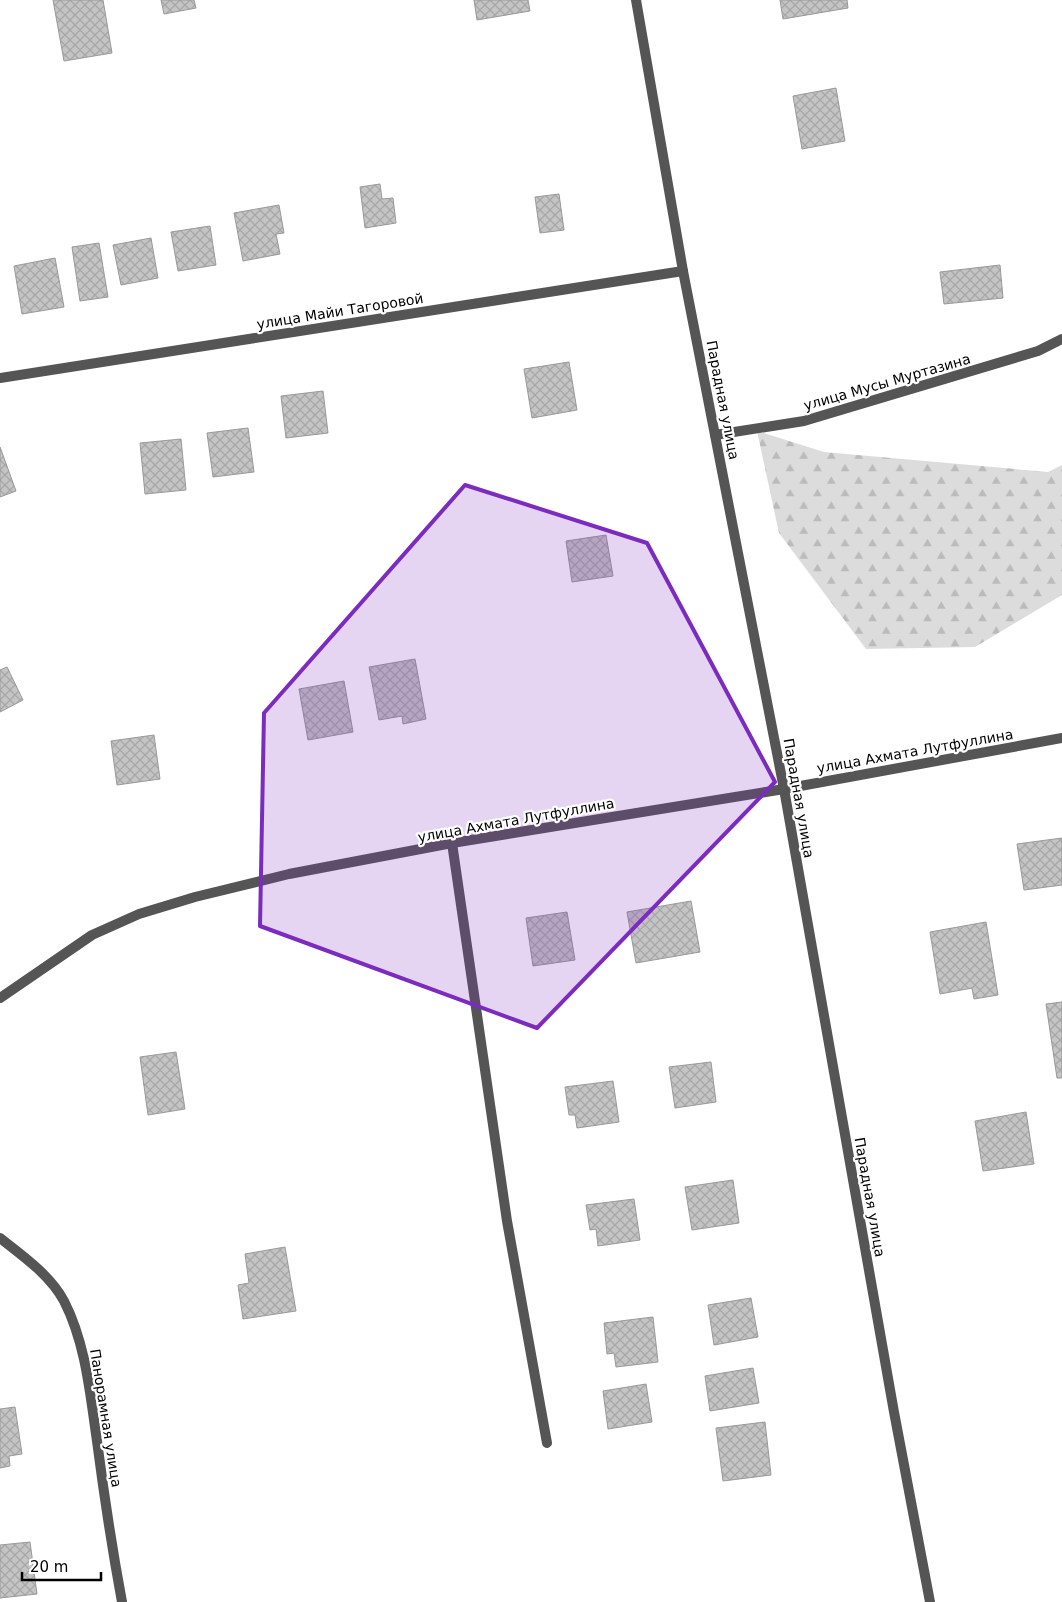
<svg xmlns="http://www.w3.org/2000/svg" width="1062" height="1602" viewBox="0 0 1062 1602" font-family="'DejaVu Sans',sans-serif">
<defs>
<pattern id="forest-firs" width="22" height="20" patternUnits="userSpaceOnUse" patternTransform="scale(1.25)"><rect width="22" height="20" fill="#dcdcdc"/><path d="M5 1l3.5 6h-7zM16 11l3.5 6h-7z" fill="#bbb"/></pattern>
<pattern id="building-cross-hatch" width="8" height="8" patternUnits="userSpaceOnUse" patternTransform="scale(1.25)"><rect width="8" height="8" fill="#c4c4c4"/><path d="M0 0l8 8M0 8l8-8" fill="none" stroke="#a7a7a7"/></pattern>
</defs>
<rect width="100%" height="100%" fill="#fff"/>
<path fill="url(#forest-firs)" d="M757,431l67,21 224,20 14,-7v130l-87,52 -109,2 -87,-116z"/>
<g fill="url(#building-cross-hatch)" stroke="#999">
<path d="M53,0h50l9,53 -48,8z"/>
<path d="M161,0h33l2,8 -32,6z"/>
<path d="M474,0h54l2,11 -53,9z"/>
<path d="M780,0h67l1,8 -65,11z"/>
<path d="M836,88l9,53 -43,8 -9,-53z"/>
<path d="M380,184l2,15 11,-1 3,25 -31,5 -5,-41z"/>
<path d="M559,194l5,36 -24,3 -5,-36z"/>
<path d="M279,205l5,28 -8,1 4,20 -37,7 -9,-48z"/>
<path d="M210,226l6,39 -38,6 -7,-39z"/>
<path d="M151,238l7,40 -37,7 -8,-40z"/>
<path d="M99,243l9,54 -28,4 -8,-54z"/>
<path d="M55,258l9,49 -42,7 -8,-48z"/>
<path d="M1000,265l3,33 -59,6 -4,-32z"/>
<path d="M569,362l8,48 -45,8 -8,-49z"/>
<path d="M323,391l5,42 -42,5 -5,-42z"/>
<path d="M248,428l6,44 -41,5 -6,-44z"/>
<path d="M181,439l5,51 -41,4 -5,-51z"/>
<path d="M0,447l16,44 -16,6z"/>
<path d="M606,535l7,41 -41,6 -6,-41z"/>
<path d="M415,659l11,60 -23,5 -1,-8 -23,4 -10,-53z"/>
<path d="M7,667l16,33 -23,12v-42z"/>
<path d="M344,681l9,51 -45,8 -9,-51z"/>
<path d="M154,735l6,44 -43,6 -6,-44z"/>
<path d="M1062,838v47l-38,5 -7,-46z"/>
<path d="M691,901l9,51 -64,11 -9,-51z"/>
<path d="M567,912l8,48 -42,6 -7,-48z"/>
<path d="M986,922l12,73 -24,4 -2,-11 -32,6 -10,-62z"/>
<path d="M1062,1002v76h-5l-11,-74z"/>
<path d="M176,1052l9,57 -37,6 -8,-58z"/>
<path d="M711,1062l5,40 -41,6 -6,-41z"/>
<path d="M613,1081l6,41 -42,6 -2,-13h-6l-4,-28z"/>
<path d="M1026,1112l8,52 -51,7 -8,-50z"/>
<path d="M733,1180l6,43 -47,7 -7,-43z"/>
<path d="M634,1199l6,41 -42,6 -2,-17 -6,1 -4,-25z"/>
<path d="M285,1247l11,64 -53,8 -5,-34 11,-2 -4,-29z"/>
<path d="M751,1298l7,39 -44,8 -6,-40z"/>
<path d="M653,1317l5,45 -42,5 -2,-14 -7,1 -3,-31z"/>
<path d="M753,1368l6,35 -49,8 -5,-35z"/>
<path d="M646,1384l6,38 -44,7 -5,-38z"/>
<path d="M15,1407l7,47 -13,2 1,10 -10,2v-59z"/>
<path d="M765,1422l6,53 -48,6 -7,-53z"/>
<path d="M30,1542l7,52 -37,4v-53z"/>
</g>
<g fill="none" stroke-linecap="round" stroke-linejoin="round">
<g stroke="#555" stroke-width="10">
<path d="M636,0l47,271 101,518 110,623 36,190"/>
<path d="M0,378l683,-107"/>
<path d="M715,435l89,-14 234,-70 24,-12"/>
<path d="M452,843l55,378 40,222"/>
<path d="M0,998l92,-63 47,-21 56,-17 94,-23 163,-31 332,-54 278,-51"/>
<path d="M0,1238c23,18 50,37 64,63 22,43 26,93 33,140 7,54 15,107 25,161"/>
</g>
</g>
<path fill="#7b2cbf" fill-opacity="0.2" stroke="#7b2cbf" stroke-width="4" stroke-linejoin="round" d="M465,485l182,58 128,239 -238,246 -277,-102 4,-213z"/>
<g text-anchor="middle" stroke-width="4.5" stroke-linejoin="round" paint-order="stroke">
<g font-size="14" fill="#000" stroke="#fff">
<text transform="translate(340 311) rotate(-9)" y="5">улица Майи Тагоровой</text>
<text transform="translate(887 382) rotate(-16)" y="5">улица Мусы Муртазина</text>
<text transform="translate(723 400) rotate(79)" y="5">Парадная улица</text>
<text transform="translate(915 751) rotate(-10)" y="5">улица Ахмата Лутфуллина</text>
<text transform="translate(799 798) rotate(80)" y="5">Парадная улица</text>
<text transform="translate(516 820) rotate(-10)" y="5">улица Ахмата Лутфуллина</text>
<text transform="translate(870 1197) rotate(80)" y="5">Парадная улица</text>
<text transform="translate(106 1418) rotate(81)" y="5">Панорамная улица</text>
</g>
</g>
<path d="M22 1572v8h79v-8" fill="none" stroke="#000000" stroke-width="2.5"/>
<text x="30" y="1572" font-size="15" fill="#000000" stroke="#ffffff" stroke-width="4" paint-order="stroke">20 m</text>
</svg>
